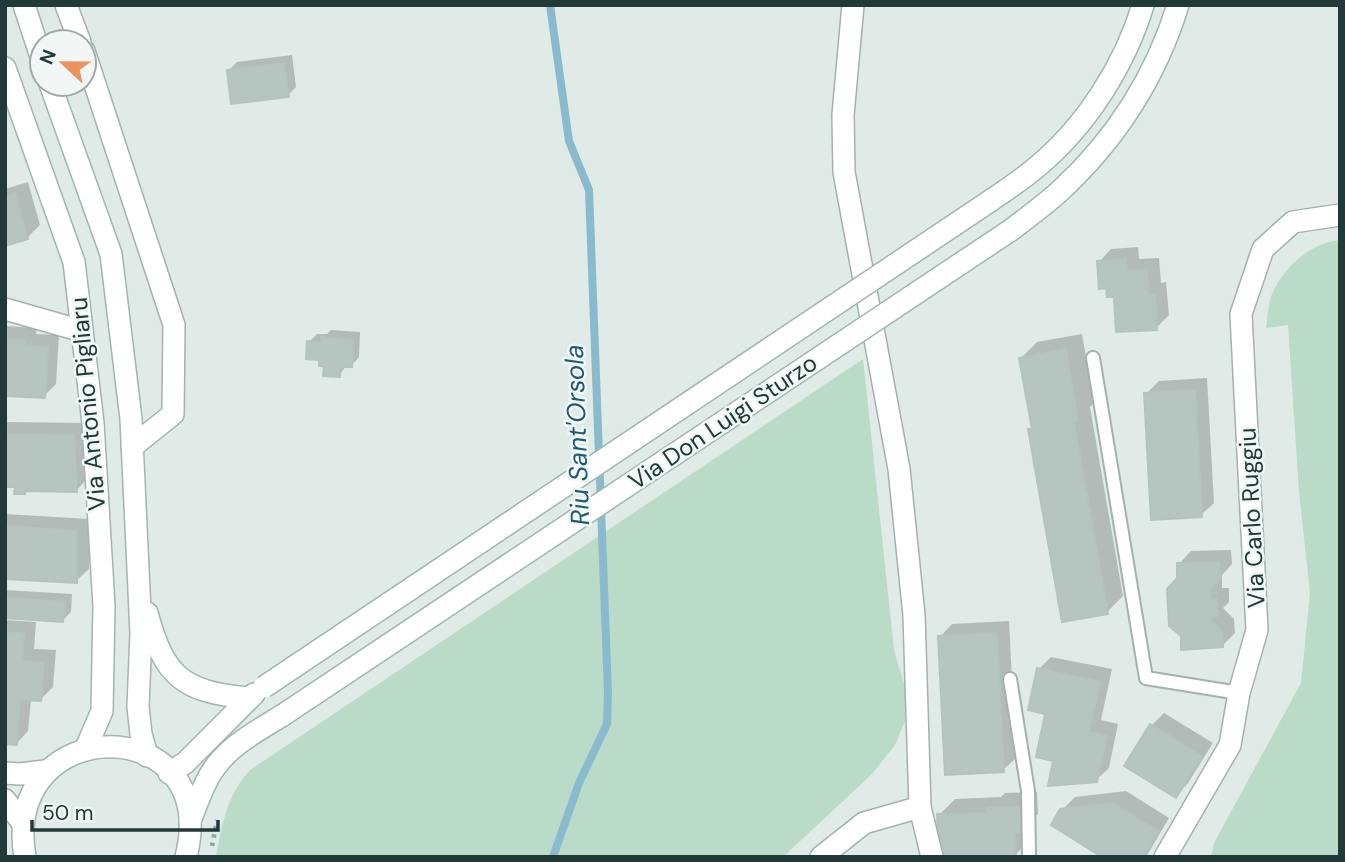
<svg xmlns="http://www.w3.org/2000/svg" width="1345" height="862" viewBox="0 0 1345 862" font-family="'DM Sans',sans-serif">
<rect width="100%" height="100%" fill="#e0eae7"/>
<g fill="#badbc7">
<path d="M1340,240v617h-129l3,-14 87,-160 9,-90 -11,-101 -11,-167 -22,3c2,-11 2,-24 6,-34 12,-27 38,-51 68,-54z"/>
<path d="M863,359l31,291 17,57 -16,38 -23,29 -89,83h-567c6,-33 11,-62 34,-87z"/>
</g>
<g fill="#0003">
<path d="M292,55l4,32 -8,8 -59,-25 8,-8z"/>
<path d="M28,182l12,43 -12,12 -23,7v-55z"/>
<path d="M1138,247l1,12 20,-1 2,25 5,-1 3,33 -13,13 -40,-33 -17,-33 12,-13z"/>
<path d="M5,314v12l32,2 -1,6 23,1 -3,49 -12,12 -39,-2z"/>
<path d="M331,330l29,2 -1,25 -8,9 -4,-1 -8,10 -13,-11 -17,-22 8,-8h10z"/>
<path d="M1082,334l12,69 -4,4 33,189 -16,16 -77,-182 3,-3 -12,-69 16,-16z"/>
<path d="M1207,378l7,125 -13,12 -55,-121 13,-13z"/>
<path d="M5,422l81,1 2,55 -12,13 -48,-1 -3,3 -9,-8 -11,1z"/>
<path d="M5,514l84,5v50l-13,12 -71,-4z"/>
<path d="M1231,550l1,14 -10,11v13h7v14l-6,6 11,11 1,14 -13,13 -43,-68v-14l12,-13z"/>
<path d="M5,590l67,4 -1,18 -8,8 -58,-4z"/>
<path d="M5,620l31,2 -2,27 22,1 -3,37 -13,13 -9,-1 -3,32 -12,13 -11,-1z"/>
<path d="M1009,621l7,137 -13,12 -63,-133 12,-13z"/>
<path d="M1051,657l61,12 -11,51 17,4 -9,44 -13,12 -41,-21 -16,-90z"/>
<path d="M1164,713l49,30 -25,40 -12,13 -24,-71z"/>
<path d="M1126,791l43,27 -23,39h-41l-43,-47 13,-13z"/>
<path d="M1037,792l1,22 -7,7v18l-16,16 -76,-40 16,-16 46,-2 4,-4z"/>
</g>
<g fill="none" stroke-linecap="round" stroke-linejoin="round">
<path stroke="#8abacd" stroke-width="8" d="M550,5l19,136 20,49 19,503 -1,31 -28,59 -26,74"/>
</g>
<g fill="#b6c5c0" stroke="#b3c4bf" stroke-width="2">
<path d="M284,63l5,34 -58,7 -4,-34z"/>
<path d="M15,194l13,45 -23,7v-49z"/>
<path d="M1126,259l1,12 20,-2 2,25h6l2,36 -41,2 -2,-35h-7l-1,-9 -7,1 -2,-28z"/>
<path d="M321,337l32,3 -1,27h-12v10l-17,-1 1,-10h-5v-6l-13,-1 1,-18 14,1z"/>
<path d="M5,339l20,1v6l23,1 -3,51 -40,-2z"/>
<path d="M1066,349l12,72 -4,1 34,192 -46,8 -34,-193h4l-13,-71z"/>
<path d="M1195,390l7,127 -51,3 -7,-127z"/>
<path d="M5,434l69,1 3,57 -52,-1v3h-11l1,-7h-9l-1,2z"/>
<path d="M5,526l72,5v52l-72,-4z"/>
<path d="M1219,562l1,17 -10,10v11l7,-1 1,17h-7l1,6 10,10 1,15 -42,3v-14l-12,-10 -2,-37 10,-11v-15z"/>
<path d="M5,598l60,4 -2,20 -58,-4z"/>
<path d="M5,632l19,2 -2,27 22,1 -3,39 -21,-1 -3,45 -12,-1z"/>
<path d="M997,633l7,139 -59,3 -7,-139z"/>
<path d="M1037,668l63,14 -11,50 18,4 -10,46 -49,4 5,-25 -17,-4 9,-43 -17,-4z"/>
<path d="M1150,724l52,32 -26,42 -52,-32z"/>
<path d="M1113,803l45,28 -15,26h-41l-51,-32 9,-16z"/>
<path d="M1021,807l1,25h-7l1,25h-73l-1,-16h-4l-1,-27 50,-1v-5z"/>
</g>
<g fill="none" stroke-linecap="round" stroke-linejoin="round">
<g stroke="#a3b2af" stroke-width="16">
<g id="lane">
<path d="M1093,358l53,320 93,15"/>
<path d="M1010,679l18,112 1,66"/>
</g>
</g>
<g stroke="#a3b2af" stroke-width="24">
<g id="street">
<path d="M66,5l14,37"/>
<path d="M853,5l-10,110 1,57 55,297 15,146 6,192 12,50"/>
<path d="M84,51l90,274 -1,89 -41,33"/>
<path d="M5,309l77,22"/>
<path d="M5,773l15,1 25,-3"/>
<path d="M5,800l16,21"/>
<path d="M821,857l43,-34 56,-16"/>
<path d="M1165,857l65,-112 9,-52 18,-63 -16,-316 22,-65 30,-27 47,-7"/>
</g>
</g>
<g stroke="#a0b6b0" stroke-width="24">
<g id="secondary">
<path d="M24,5l18,55"/>
<path d="M5,68l69,194 19,161 11,183 -2,105 -16,37"/>
<path d="M50,84l61,170 20,165 10,214 -3,74 3,27 6,22"/>
<path d="M990,201c16,-11 33,-22 48,-35 48,-40 87,-101 105,-161"/>
<path d="M1011,230c17,-13 35,-26 50,-40 55,-51 95,-114 117,-185"/>
<path d="M147,613c17,63 35,79 101,85"/>
<path d="M169,773l16,-10 69,-69"/>
<path d="M190,821c8,-20 16,-45 30,-60 16,-19 42,-33 63,-46"/>
<path d="M25,857c-25,-147 198,-147 161,0"/>
</g>
</g>
<path stroke="#82ada5" stroke-width="4.5" stroke-dasharray="3.5 5" stroke-linecap="butt" d="M212,846l5,-26"/>
<use href="#lane" stroke="#fff" stroke-width="12"/>
<use href="#street" stroke="#fff" stroke-width="21"/>
<use href="#secondary" stroke="#fff" stroke-width="21"/>
<g stroke="#a0b6b0" stroke-width="24" stroke-linecap="butt">
<g id="secondary-bridge">
<path d="M264,687l726,-486"/>
<path d="M283,715l728,-485"/>
</g>
</g>
<use href="#secondary-bridge" stroke="#fff" stroke-width="21"/>
</g>
<g text-anchor="middle" stroke-width="5" stroke-linejoin="round" paint-order="stroke">
<g font-size="24" fill="#223a37" stroke="#f0f7f5">
<text transform="translate(88 404) rotate(-95)" y="8">Via Antonio Pigliaru</text>
<text transform="translate(723 422) rotate(-34)" y="8">Via Don Luigi Sturzo</text>
<text transform="translate(1252 518) rotate(-93)" y="8">Via Carlo Ruggiu</text>
</g>
<g font-size="26" font-style="italic" fill="#1f5a73" stroke="#f0f7f5">
<text transform="translate(577 435) rotate(-92)" y="9">Riu Sant'Orsola</text>
</g>
</g>
<rect width="1345" height="862" fill="none" stroke="#223a37" stroke-width="14"/>
<g transform="translate(63 63) rotate(292)"><circle r="33" fill="#f0f7f5" stroke="#9eaba9" stroke-width="2"/>
<path d="M0-5L12 26L0 18L-12 26Z" fill="#eb925d"/>
<text y="-10" font-size="19" font-weight="bold" text-anchor="middle" fill="#223a37">N</text>
</g>
<path d="M32 820v10h186v-10" fill="none" stroke="#223a37" stroke-width="3.5"/>
<text x="42" y="820" font-size="21" fill="#223a37" stroke="#f0f7f5" stroke-width="5" paint-order="stroke">50 m</text>
</svg>
